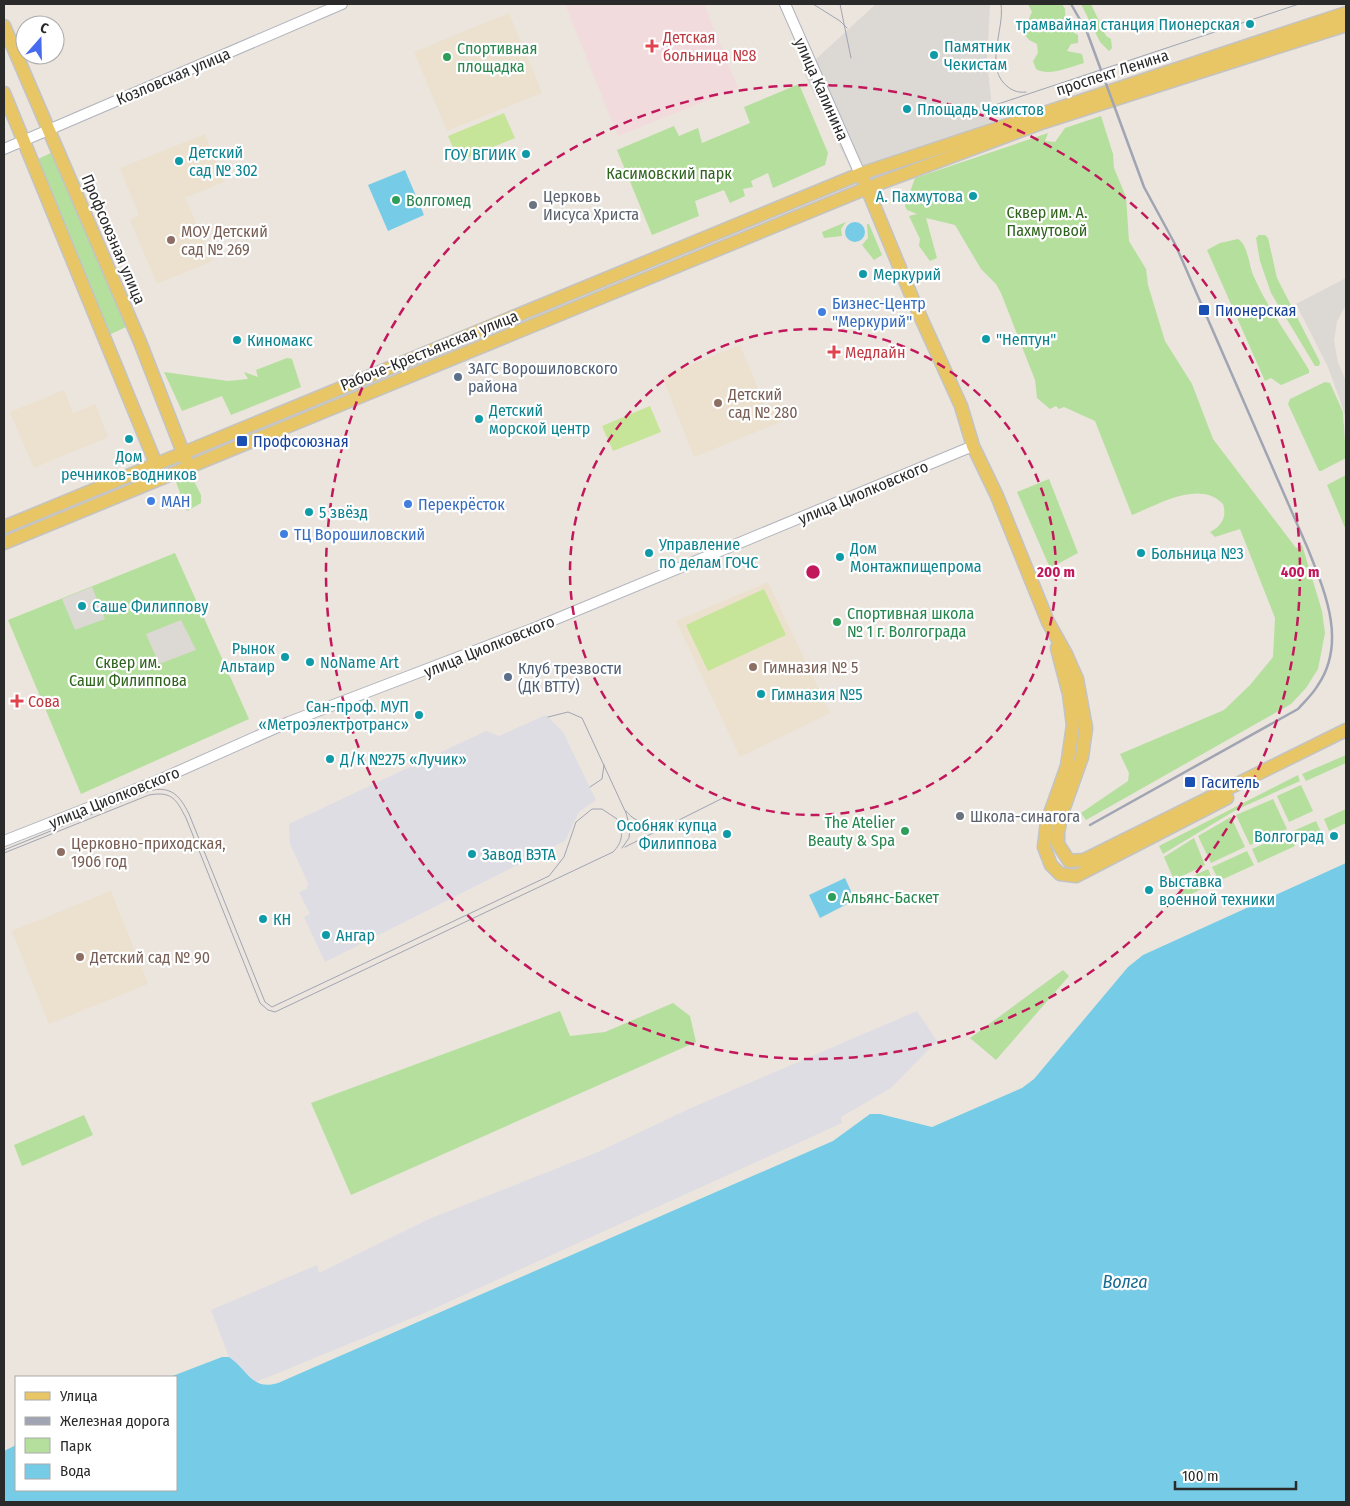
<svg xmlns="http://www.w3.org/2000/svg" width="1350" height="1506" viewBox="0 0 1350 1506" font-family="'Fira Sans Condensed',sans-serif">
<rect width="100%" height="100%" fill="#ebe5dd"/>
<g fill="#dfdde4">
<path d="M546,715l17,17 33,68 -17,12 -14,29 -240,121 -21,-45 6,-3 -11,-22 8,-3 1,-6 -18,-39 -1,-20 197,-93 13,5z"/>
<path d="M917,1011l20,30 -46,47 -50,29 1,6 -420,191 -166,68 -27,-25 -18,-47 106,-45 2,8 110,-54 169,-67 93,-44z"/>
</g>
<g fill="#ece1ce">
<path d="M509,13l33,80 -95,38 -33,-79z"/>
<path d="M205,134l19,48 -39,16 27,63 -55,23 -27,-64 9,-5 -19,-47z"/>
<path d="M740,345l25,61 15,-6 8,19 -94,38 -32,-81z"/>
<path d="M64,390l9,23 22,-9 13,33 -74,31 -24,-56z"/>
<path d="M768,582l62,131 -90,44 -64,-136z"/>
<path d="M111,891l37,93 -99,40 -37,-93z"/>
</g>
<path fill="#f2dbdd" d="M565,4h139l34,84 -120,48z"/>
<g fill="#b5df9d">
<path d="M1028,4h34l3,5 1,19 12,7v8l-7,1 -4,7 15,3 2,9c-15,4 -35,14 -48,6l-3,-8 5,-8 -1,-9 -8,-4 -6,-8 9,-20z"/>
<path d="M1081,4h10l15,32 5,3 1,9 -3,3 -9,-9z"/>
<path d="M799,84l29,69 -3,12 -52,23 -5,-15 -17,8 2,6 -10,2 2,7 -15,7 -6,-13 -29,11 4,15 -47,19 -35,-85 57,-24 5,10 19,-8 4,15 48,-20 -6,-16z"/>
<path d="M1101,116l12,38 1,14 12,29 3,44 17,28 2,16 17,56 27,43 21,55 83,109 6,-3 20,66 3,22 -7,36 -12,19 -15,16 -205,116 -5,-7 47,-32 1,-8 -9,-19 104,-44 26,-25 23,-28 2,-39 -35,-89 -25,8 -5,-5c12,-6 17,-15 13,-28 -23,-25 -66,1 -91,11l-37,-94 -31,-14 -5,2 -3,-3 -6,3 -13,-11 -2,-18 -34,-87 -5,-9 -15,-15 -26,-44 -29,-7 11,40 -7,3 -11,-15 1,-7 -11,-23 8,-2 -10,-4 -2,-4 10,-28 133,-45 -3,8 10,1 10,-14z"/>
<path d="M55,151l71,176 -17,8 -73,-175z"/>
<path d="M846,222l-5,7 1,7 -18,2 -2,-6z"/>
<path d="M867,224h2l13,31 -8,5 -12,-15 6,-7z"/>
<path d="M1259,235h6l3,3 9,40 43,84 -1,4h-4l-44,-73 -11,-32 -4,-23z"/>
<path d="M1238,239c10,5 11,28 16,38 14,32 37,62 55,93v3l-28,12 -10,-7 -6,3 -58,-131 13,-7z"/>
<path d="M287,358l5,1 9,28 -70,28 -9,-19 -40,15 -18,-39 64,9 20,-2 -4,-7 14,5 -2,-7z"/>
<path d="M1325,382l5,1 13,29 3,46 -25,13h-2l-31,-67 2,-5z"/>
<path d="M189,471l12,24v8l-14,8 -13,-34z"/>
<path d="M1346,475v55l-19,-45z"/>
<path d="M1049,479l29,74 -28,15 -33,-76z"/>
<path d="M175,553l74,166 -168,75 -73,-174z"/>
<path d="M1346,755v8l-40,18 -4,-7z"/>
<path d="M1298,775l2,6 -64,29 -73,44 -4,-8z"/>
<path d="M1301,785l12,26 -24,11 -12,-26z"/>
<path d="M1273,799l14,30 -37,16 -14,-30z"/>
<path d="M1346,809v14l-17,8 -5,-12z"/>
<path d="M1231,817l14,30 -34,16 -13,-27z"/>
<path d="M1316,821l6,13 -23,10 -6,-13z"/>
<path d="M1289,833l6,13 -37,17 -6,-14z"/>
<path d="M1194,838l11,27 -31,15 -10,-23z"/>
<path d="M1247,851l7,14 -35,16 -7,-14z"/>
<path d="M1208,869l6,14 -31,15 -7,-14z"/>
<path d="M1063,970l6,6 -73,84 -26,-22z"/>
<path d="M673,1003l17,13 6,26 -345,153 -40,-92 249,-92 10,25 35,-4z"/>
<path d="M84,1115l9,20 -71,31 -8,-21z"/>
</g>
<g fill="#c7e599">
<path d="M504,113l11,25 -56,23 -11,-25z"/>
<path d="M650,406l11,26 -48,19 -11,-25z"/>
<path d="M764,589l22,46 -78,36 -22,-46z"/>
</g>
<g fill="#dcd8d4">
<path d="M876,4h114l-3,57 9,85 -132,50 -61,-125z"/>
<path d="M1346,278v27l-9,16 -3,20 4,22 8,18v63l-1,-28 -4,-13 -13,-36 -32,-63z"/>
<path d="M92,587l13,32 -30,11 -13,-31z"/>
<path d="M181,620l15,30 -37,14 -13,-30z"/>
</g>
<g fill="#76cce7">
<path d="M405,170l19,45 -36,16 -20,-46z"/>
<circle cx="855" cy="232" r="10"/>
<path d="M1346,863v639h-1342v-51l12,-6v45h160v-113h-6l52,-20h7c19,13 23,34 49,26l555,-242 37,-27h10l52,13 90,-39 12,-9 94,-112 15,-12z"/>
<path d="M845,878l10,22 -35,18 -11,-23z"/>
</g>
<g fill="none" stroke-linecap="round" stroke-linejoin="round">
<g stroke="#b1b4bd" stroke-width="12">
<g id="minor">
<path d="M785,4l75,170"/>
<path d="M4,149l338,-145"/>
<path d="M4,841l155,-61 130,-58 243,-93 441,-183"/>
</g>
</g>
<g stroke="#c3c3c3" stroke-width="15">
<g id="major">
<path d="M4,26l136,316 46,118"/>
<path d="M4,93l152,371"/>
<path d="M864,181l52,126 45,99 12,40 24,50 51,126 18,32 11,25 9,49 -4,29 -21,59 -3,17v11l11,17 15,-1 262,-130"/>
<path d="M4,527l856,-353 486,-161"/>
<path d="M4,543l863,-355 177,-66 302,-97"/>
<path d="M1057,648l12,46 4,31 -6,41 -20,56 -3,25 7,18 9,9 16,2 151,-78"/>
</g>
</g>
<use href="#minor" stroke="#fff" stroke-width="10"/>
<use href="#major" stroke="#e8c666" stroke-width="12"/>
<g stroke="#a0a4b3" stroke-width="1">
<path d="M813,4l27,17 7,7"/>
<path d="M840,4l11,54"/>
<path d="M1001,4c4,26 -18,64 7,83 5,4 11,6 18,5"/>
<path d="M989,107l310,-103"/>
<path d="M548,717l20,-5 14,6 44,95 4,14 -1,11 -7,10"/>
<path d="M590,787l12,-8 2,-14"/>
<path d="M626,811c12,15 26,13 43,11"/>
<path d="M625,847l98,-49"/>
<path d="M4,850l145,-59c22,-6 31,5 40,23l76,188 7,5 277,-131 15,-19 12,-35 16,-13h10l15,10c7,12 6,23 -4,33l-338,160 -7,-2 -8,-7 -74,-185c-10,-19 -14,-27 -37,-23l-145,58"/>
</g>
<path stroke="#a0a4b3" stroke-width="2.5" d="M1071,4l16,28 57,155 32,59 132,303c17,43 39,93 10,136 -5,9 -13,16 -20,24l-208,116"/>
</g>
<g fill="none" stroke="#c2185b" stroke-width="2.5" stroke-dasharray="9 6">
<circle cx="813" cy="572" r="243"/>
<circle cx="813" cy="572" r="487"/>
</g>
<g fill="#0f9aa8" stroke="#fff" stroke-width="2">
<circle cx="1250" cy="24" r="5"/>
<circle cx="934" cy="55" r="5"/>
<circle cx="907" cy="109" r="5"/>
<circle cx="526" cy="154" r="5"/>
<circle cx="179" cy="161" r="5"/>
<circle cx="973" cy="196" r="5"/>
<circle cx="863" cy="274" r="5"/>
<circle cx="986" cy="339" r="5"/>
<circle cx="237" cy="340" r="5"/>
<circle cx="479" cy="419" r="5"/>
<circle cx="129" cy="439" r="5"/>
<circle cx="309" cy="512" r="5"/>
<circle cx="649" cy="553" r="5"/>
<circle cx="1141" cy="553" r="5"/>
<circle cx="840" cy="557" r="5"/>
<circle cx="82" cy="606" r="5"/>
<circle cx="285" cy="657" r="5"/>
<circle cx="310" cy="662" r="5"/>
<circle cx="761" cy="694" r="5"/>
<circle cx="419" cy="715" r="5"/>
<circle cx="330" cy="759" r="5"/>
<circle cx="727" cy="834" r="5"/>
<circle cx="1334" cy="836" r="5"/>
<circle cx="472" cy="854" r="5"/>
<circle cx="1149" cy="890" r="5"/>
<circle cx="263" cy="919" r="5"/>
<circle cx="326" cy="935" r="5"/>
</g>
<g fill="#e0444e" stroke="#fff" stroke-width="2">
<path d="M649.5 38.5h5v5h5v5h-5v5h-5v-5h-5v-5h5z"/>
<path d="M831.5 344.5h5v5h5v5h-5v5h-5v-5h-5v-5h5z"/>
<path d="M14.5 693.5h5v5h5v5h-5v5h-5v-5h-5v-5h5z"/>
</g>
<g fill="#2e9e5b" stroke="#fff" stroke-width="2">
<circle cx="447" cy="57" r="5"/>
<circle cx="396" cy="200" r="5"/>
<circle cx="837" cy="622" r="5"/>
<circle cx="905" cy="831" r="5"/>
<circle cx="832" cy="897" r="5"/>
</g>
<g fill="#6b7280" stroke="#fff" stroke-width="2">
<circle cx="533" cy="205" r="5"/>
<circle cx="960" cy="816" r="5"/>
</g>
<g fill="#8d6e63" stroke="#fff" stroke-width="2">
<circle cx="171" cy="240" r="5"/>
<circle cx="718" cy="403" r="5"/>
<circle cx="753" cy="667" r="5"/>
<circle cx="61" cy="852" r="5"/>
<circle cx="80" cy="957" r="5"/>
</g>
<g fill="#1a4fb4" stroke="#fff" stroke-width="2">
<rect x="1198" y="304" width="12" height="12" rx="2.5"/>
<rect x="236" y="435" width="12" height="12" rx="2.5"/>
<rect x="1184" y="776" width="12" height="12" rx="2.5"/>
</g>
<g fill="#3f7fe0" stroke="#fff" stroke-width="2">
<circle cx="822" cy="312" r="5"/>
<circle cx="151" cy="501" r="5"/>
<circle cx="408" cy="504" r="5"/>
<circle cx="284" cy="534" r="5"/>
</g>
<g fill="#5c6f8a" stroke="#fff" stroke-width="2">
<circle cx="458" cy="377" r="5"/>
<circle cx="508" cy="677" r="5"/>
</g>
<g text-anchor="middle" stroke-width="4.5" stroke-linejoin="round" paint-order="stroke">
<g font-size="16" fill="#0d838f" stroke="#fff" text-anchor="start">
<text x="1240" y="30" text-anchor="end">трамвайная станция Пионерская</text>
<text x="944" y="52">Памятник<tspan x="944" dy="18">Чекистам</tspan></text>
<text x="917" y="115">Площадь Чекистов</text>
<text x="189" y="158">Детский<tspan x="189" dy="18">сад № 302</tspan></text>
<text x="516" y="160" text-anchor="end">ГОУ ВГИИК</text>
<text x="963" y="202" text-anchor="end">А. Пахмутова</text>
<text x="873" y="280">Меркурий</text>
<text x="996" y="345">"Нептун"</text>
<text x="247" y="346">Киномакс</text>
<text x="489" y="416">Детский<tspan x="489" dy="18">морской центр</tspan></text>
<text x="129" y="462" text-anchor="middle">Дом<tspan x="129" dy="18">речников-водников</tspan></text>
<text x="319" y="518">5 звёзд</text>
<text x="659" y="550">Управление<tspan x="659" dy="18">по делам ГОЧС</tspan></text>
<text x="850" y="554">Дом<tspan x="850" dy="18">Монтажпищепрома</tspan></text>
<text x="1151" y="559">Больница №3</text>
<text x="92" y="612">Саше Филиппову</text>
<text x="275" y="654" text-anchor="end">Рынок<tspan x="275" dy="18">Альтаир</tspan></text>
<text x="320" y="668">NoName Art</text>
<text x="771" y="700">Гимназия №5</text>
<text x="409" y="712" text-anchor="end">Сан-проф. МУП<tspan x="409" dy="18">«Метроэлектротранс»</tspan></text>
<text x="340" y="765">Д/К №275 «Лучик»</text>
<text x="717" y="831" text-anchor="end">Особняк купца<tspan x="717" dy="18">Филиппова</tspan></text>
<text x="1324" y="842" text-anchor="end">Волгоград</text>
<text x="482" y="860">Завод ВЭТА</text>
<text x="1159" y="887">Выставка<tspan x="1159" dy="18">военной техники</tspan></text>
<text x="273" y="925">КН</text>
<text x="336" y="941">Ангар</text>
</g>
<g font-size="16" fill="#be3a42" stroke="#fff" text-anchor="start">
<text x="663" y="43">Детская<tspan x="663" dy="18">больница №8</tspan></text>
<text x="845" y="358">Медлайн</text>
<text x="28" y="707">Сова</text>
</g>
<g font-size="16" fill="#27864d" stroke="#fff" text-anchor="start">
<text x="457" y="54">Спортивная<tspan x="457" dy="18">площадка</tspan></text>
<text x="406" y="206">Волгомед</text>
<text x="847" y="619">Спортивная школа<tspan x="847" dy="18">№ 1 г. Волгограда</tspan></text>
<text x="895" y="828" text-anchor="end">The Atelier<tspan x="895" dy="18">Beauty &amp; Spa</tspan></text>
<text x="842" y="903">Альянс-Баскет</text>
</g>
<g font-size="16" fill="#2a2a2a" stroke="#fff">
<text transform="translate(1112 72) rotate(-18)" y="6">проспект Ленина</text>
<text transform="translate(173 76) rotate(-23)" y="6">Козловская улица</text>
<text transform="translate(822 89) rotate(66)" y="6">улица Калинина</text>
<text transform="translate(114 239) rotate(67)" y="6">Профсоюзная улица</text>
<text transform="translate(429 350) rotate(-22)" y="6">Рабоче-Крестьянская улица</text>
<text transform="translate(863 492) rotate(-23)" y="6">улица Циолковского</text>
<text transform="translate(489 646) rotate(-22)" y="6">улица Циолковского</text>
<text transform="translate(114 797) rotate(-22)" y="6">улица Циолковского</text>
</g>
<g font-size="16" fill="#2f631e" stroke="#fff">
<text x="669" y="179">Касимовский парк</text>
<text x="1047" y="218">Сквер им. А.<tspan x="1047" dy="18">Пахмутовой</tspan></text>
<text x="128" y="668">Сквер им.<tspan x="128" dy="18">Саши Филиппова</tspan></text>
</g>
<g font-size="16" fill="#5b616d" stroke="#fff" text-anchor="start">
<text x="543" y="202">Церковь<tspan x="543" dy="18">Иисуса Христа</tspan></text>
<text x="970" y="822">Школа-синагога</text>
</g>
<g font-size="16" fill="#785e54" stroke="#fff" text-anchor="start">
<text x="181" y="237">МОУ Детский<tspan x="181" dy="18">сад № 269</tspan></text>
<text x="728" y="400">Детский<tspan x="728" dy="18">сад № 280</tspan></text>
<text x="763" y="673">Гимназия № 5</text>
<text x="71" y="849">Церковно-приходская,<tspan x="71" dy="18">1906 год</tspan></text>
<text x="90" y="963">Детский сад № 90</text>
</g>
<g font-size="16" fill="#366cbe" stroke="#fff" text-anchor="start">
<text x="832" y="309">Бизнес-Центр<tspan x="832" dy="18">"Меркурий"</tspan></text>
<text x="161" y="507">МАН</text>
<text x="418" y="510">Перекрёсток</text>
<text x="294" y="540">ТЦ Ворошиловский</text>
</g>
<g font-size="16" fill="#164399" stroke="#fff" text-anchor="start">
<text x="1215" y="316">Пионерская</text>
<text x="253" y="447">Профсоюзная</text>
<text x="1201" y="788">Гаситель</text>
</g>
<g font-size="16" fill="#4e5e75" stroke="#fff" text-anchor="start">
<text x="468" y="374">ЗАГС Ворошиловского<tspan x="468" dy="18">района</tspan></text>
<text x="518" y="674">Клуб трезвости<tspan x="518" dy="18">(ДК ВТТУ)</tspan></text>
</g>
<g font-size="18" font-style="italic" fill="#156b93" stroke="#fff">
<text x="1125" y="1288">Волга</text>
</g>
</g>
<circle cx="813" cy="572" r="8" fill="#c2185b" stroke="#fff" stroke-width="2.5"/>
<g font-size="15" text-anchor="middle" font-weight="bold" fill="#c2185b" stroke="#fff" stroke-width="4.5" stroke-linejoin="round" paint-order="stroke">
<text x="1056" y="577">200 m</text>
<text x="1300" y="577">400 m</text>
</g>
<rect width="1350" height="1506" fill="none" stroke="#2a2a2a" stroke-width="10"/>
<rect x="15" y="1376" width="162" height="115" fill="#ffffff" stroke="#aaaaaa"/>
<rect x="25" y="1392" width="25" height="8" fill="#e8c666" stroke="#aaaaaa"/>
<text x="60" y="1401" font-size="15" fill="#2a2a2a">Улица</text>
<rect x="25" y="1417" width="25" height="8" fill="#a0a4b3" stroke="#aaaaaa"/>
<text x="60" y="1426" font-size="15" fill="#2a2a2a">Железная дорога</text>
<rect x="25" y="1438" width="25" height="15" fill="#b5df9d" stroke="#aaaaaa"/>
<text x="60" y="1451" font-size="15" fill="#2a2a2a">Парк</text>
<rect x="25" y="1464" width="25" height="15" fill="#76cce7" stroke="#aaaaaa"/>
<text x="60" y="1476" font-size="15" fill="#2a2a2a">Вода</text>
<g transform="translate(40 40) rotate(20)"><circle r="24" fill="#ffffff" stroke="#aaaaaa"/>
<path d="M0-4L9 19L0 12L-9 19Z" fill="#476bef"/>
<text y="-8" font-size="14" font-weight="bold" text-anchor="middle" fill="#2a2a2a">С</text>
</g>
<path d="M1175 1481v8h121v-8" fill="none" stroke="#2a2a2a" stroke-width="2.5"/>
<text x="1182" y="1481" font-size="15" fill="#2a2a2a" stroke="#ffffff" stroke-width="4" paint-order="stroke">100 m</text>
</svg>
